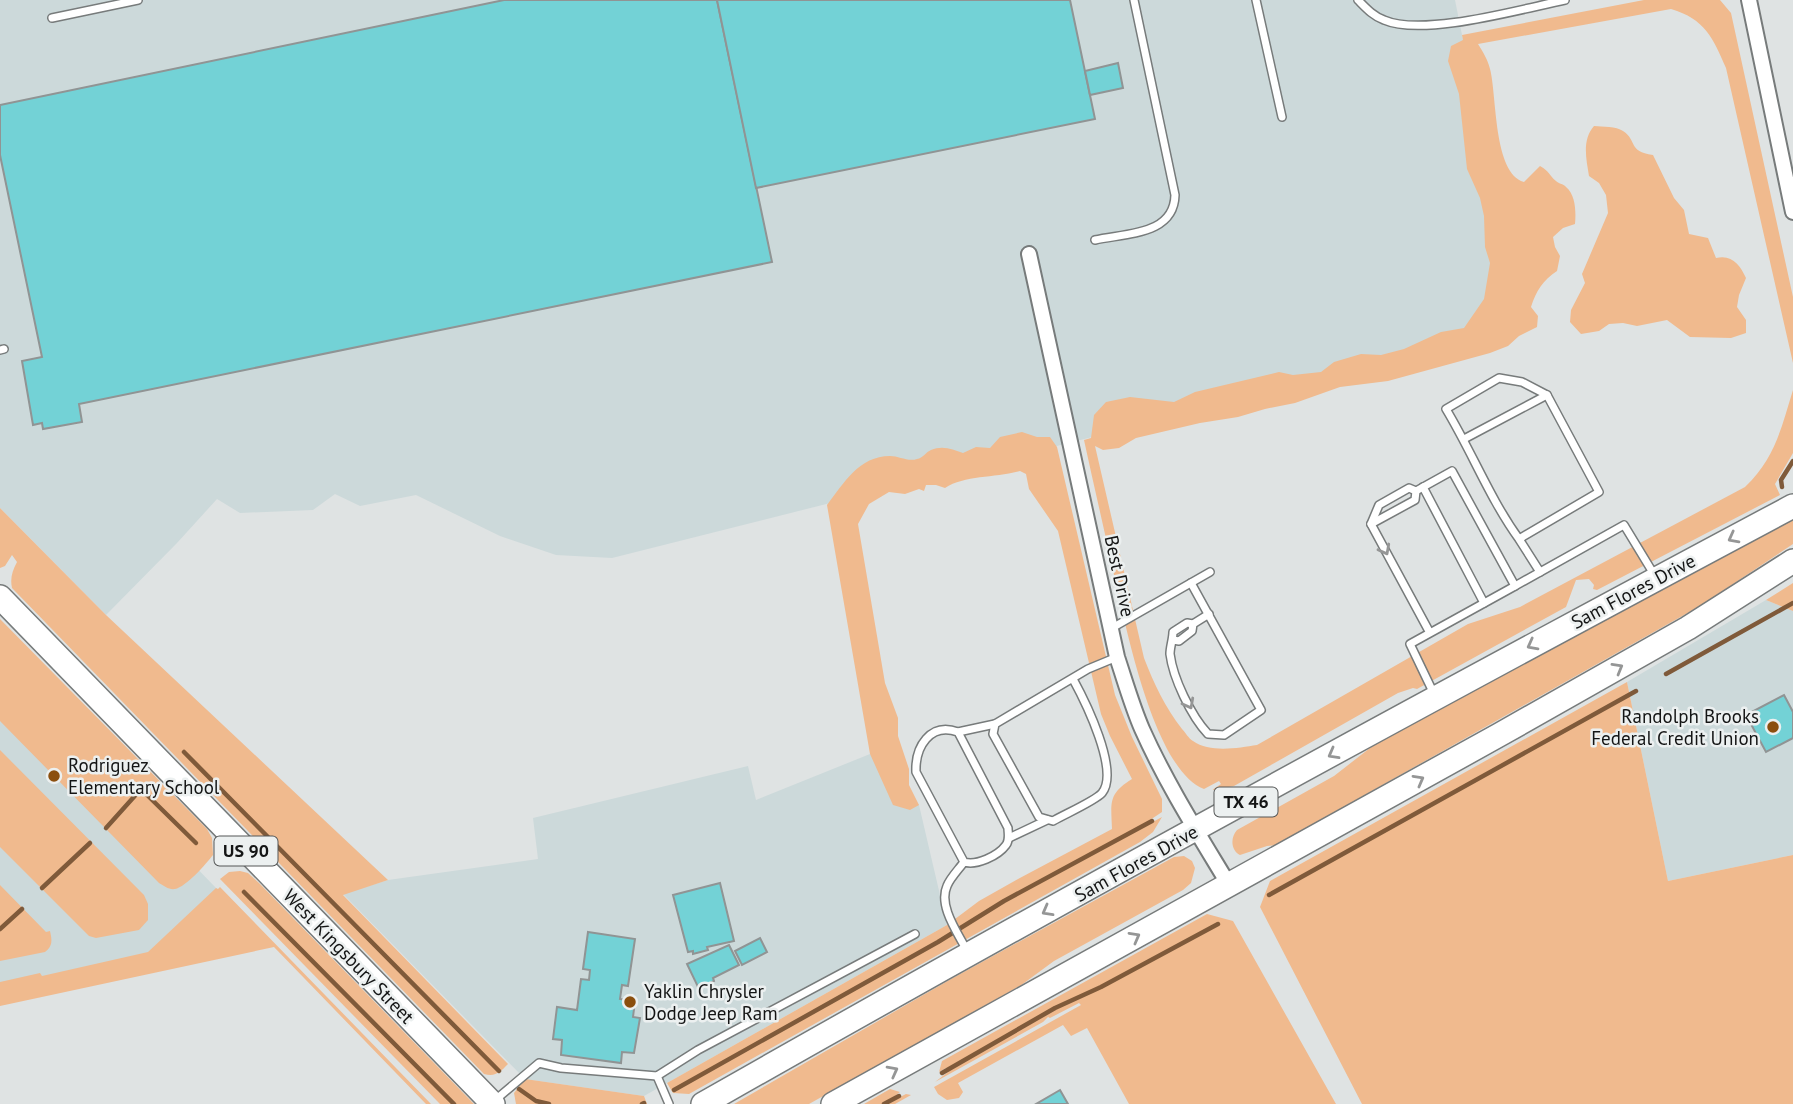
<svg xmlns="http://www.w3.org/2000/svg" width="1793" height="1104" viewBox="0 0 1793 1104" font-family="'PT Sans',sans-serif">
<rect width="100%" height="100%" fill="#dfe3e3"/>
<g fill="#ccd9da">
<path d="M0,0h1455l66,329 -909,229 -56,-3 -56,-19 -84,-41 -56,11 -25,-12 -22,16 -73,3 -23,-14 -40,44 -71,72 -106,-107z"/>
<path d="M1766,600l27,11v244l-125,26 -41,-199z"/>
<path d="M0,664l216,224 49,50 -265,57z"/>
<path d="M870,754l49,51 28,120 -303,171 -119,-17 -182,-185 45,-14 150,-21 -5,-41 215,-52 8,34z"/>
</g>
<g fill="#f0ba8e">
<path d="M1644,0h76l11,13 62,284v66l-67,-295c-13,-30 -21,-49 -55,-59l-193,35c5,8 10,16 12,25 7,26 3,104 34,113l16,-16c10,6 9,9 16,15 3,3 8,3 10,6 10,8 10,26 9,37l-12,4 -10,9 2,10 5,9 -3,15c-14,9 -21,20 -26,36l7,9 -1,11 -18,9 -11,10 -18,7 -102,28 -48,6 -45,16 -30,6 -27,8 -38,6 -64,15 -17,10 -16,2 -8,-4 49,212c10,26 21,49 38,71 3,3 7,10 11,12 17,12 45,7 64,4l211,-121 52,-17 225,-120c30,-29 36,-58 48,-97v63l-18,31 5,11 -183,95 -4,-1 1,-4 -5,-6 -13,1 -10,27 -149,82 -4,-1 -15,5 -164,93 -22,4 9,-6 -2,-3 -15,8c-52,-20 -80,-173 -92,-223 -9,-42 -19,-84 -28,-126l7,-2 3,-23 12,-13 24,-5 44,5 21,-10 84,-20 14,3 28,-3 13,-10 27,-8 20,1 23,-6 37,-17 23,-4 20,-29 6,-36 -5,-16 -1,-31 -4,-18 -13,-29 -8,-75 -11,-33 3,-15 12,-6 -1,-5z"/>
<path d="M1594,126c9,1 22,0 29,5 15,10 4,20 30,24l21,43 10,12 5,24 19,4 8,20c16,-4 24,7 30,20l-7,17 -2,12 9,13v13l-15,5 -41,-1 -23,-17 -30,6 -14,-3 -14,1 -10,7 -18,3 -11,-12 1,-12 14,-27 -3,-9 26,-61 -2,-18 -7,-12 -10,-7c-3,-18 -7,-36 5,-50z"/>
<path d="M1022,432l15,5h13l7,10 58,248 17,42 30,62v13l-15,10 2,2 13,-7 -9,15 -13,10 -451,252 -16,-1 -6,-10 280,-158 32,-24 39,-22 94,-50c-1,-27 -4,-35 20,-50l-22,-43 -9,-22 -43,-183 -29,-42 -3,-15 -6,-3c-24,7 -55,4 -75,17l-9,-3h-10l-2,6 -5,-2 -14,5 -16,-2 -20,12 -11,20 27,159 13,35v18l11,33v16l10,20 -9,5 -17,-5 -23,-51 -43,-249c17,-22 32,-49 63,-49 9,0 18,6 27,3 6,-1 9,-7 14,-9 11,-5 22,-1 32,3l13,-6 14,1 10,-11z"/>
<path d="M0,508l106,107 282,265 -45,15 165,169c-8,8 -12,13 -24,10l-472,-486c-2,-9 0,-17 5,-26l-5,-7 -7,11 -5,2z"/>
<path d="M1793,519v25l-93,62 -424,239 -9,1 -27,9c-9,-5 -10,-17 -3,-25l97,-54 45,-35z"/>
<path d="M1793,583v28l-27,-11z"/>
<path d="M0,619l207,210 5,9 1,17c-7,9 -27,32 -38,34 -6,1 -11,-3 -16,-6l-159,-162z"/>
<path d="M1627,682l41,199 125,-26v249h-431l-102,-197 10,-26z"/>
<path d="M0,750l144,145 4,9v16l-9,10 -43,8 -7,-2 -89,-89z"/>
<path d="M1184,856l8,5 3,7 -4,15 -8,7 -129,71 -34,25 -211,118h-75l217,-125 223,-122z"/>
<path d="M240,871l8,2 11,10 215,221h-34l-220,-225 9,-7z"/>
<path d="M0,885l46,47 4,-1c2,9 3,15 -5,21l-45,9z"/>
<path d="M220,887l211,217h-5l-152,-157 -274,59v-24l40,-9 2,3 106,-24 68,-64 2,1z"/>
<path d="M1207,914l26,7 103,183h-207l-42,-76 -16,8 -8,-11 -105,58 5,9 -4,6 -12,2 -9,-6 -4,-7 147,-82 -2,-2 -29,15 -2,-1 -5,5 -108,60 13,-10 -2,-4 -7,4 3,-11z"/>
<path d="M525,1079l119,17 3,8h-131l-2,-11z"/>
<path d="M890,1089l10,3 -5,4 1,3 10,-5 5,1 -16,9h-31z"/>
</g>
<g fill="none" stroke-linecap="round" stroke-linejoin="round">
<g stroke="#7f5a3a" stroke-width="4.5">
<path d="M1782,487l-1,-7 12,-19"/>
<path d="M1666,674l127,-71"/>
<path d="M184,752l315,319"/>
<path d="M106,828l35,-39 55,54"/>
<path d="M42,888l48,-45"/>
<path d="M244,892l210,212"/>
<path d="M1269,895l367,-204"/>
<path d="M0,929l22,-20"/>
<path d="M942,1073l113,-65 46,-21 117,-63"/>
<path d="M519,1089l17,12 13,3"/>
<path d="M674,1090l264,-148 66,-41 148,-80"/>
<path d="M642,1104l2,-1"/>
<path d="M884,1104l15,-8"/>
</g>
</g>
<g fill="#73d2d6" stroke="#909494" stroke-width="2">
<path d="M504,0h213l55,262 -693,142 3,18 -39,7 -1,-6 -9,2 -11,-64 20,-4 -42,-202v-50z"/>
<path d="M717,0h353l25,119 -339,69z"/>
<path d="M1118,63l5,25 -33,7 -5,-24z"/>
<path d="M1784,695l9,17v26l-27,14 -20,-37z"/>
<path d="M720,883l14,58 -27,6 1,3 -15,4v-3l-5,1 -15,-57z"/>
<path d="M588,932l47,7 -7,47 -6,-1 -2,14 15,2 -2,16 7,1 -6,35 -12,-1 -1,11 -60,-8 1,-15 -9,-1 4,-32 20,3 4,-31 8,1 1,-10 -7,-1z"/>
<path d="M760,938l7,14 -25,13 -7,-14z"/>
<path d="M729,945l10,20 -26,13 1,3 -15,8 -12,-25z"/>
<path d="M1060,1090l8,14h-32z"/>
</g>
<g fill="none" stroke-linecap="round" stroke-linejoin="round">
<g stroke="#777b7b" stroke-width="10">
<g id="lane">
<path d="M1256,0l26,117"/>
<path d="M1358,0c8,8 15,16 26,20 39,17 137,-11 181,-20"/>
<path d="M52,18l86,-18"/>
<path d="M1095,240c32,-7 79,-5 80,-45l-41,-195"/>
<path d="M0,350l4,-1"/>
<path d="M1464,439l83,-44"/>
<path d="M1423,487l61,116"/>
<path d="M1371,524l44,-24 1,-9"/>
<path d="M1519,539c-29,-40 -47,-87 -73,-130l53,-31 23,4 25,13 52,97 -80,47 21,33"/>
<path d="M1191,583l70,127 -37,25 -16,-1c-17,-18 -35,-56 -38,-80 0,-7 3,-15 3,-22l14,-9 6,1"/>
<path d="M1515,586l109,-61 31,51"/>
<path d="M1112,628l98,-56"/>
<path d="M1430,633l-59,-109 8,-19 30,-17 7,3 36,-20 63,115 -105,58 24,50"/>
<path d="M1173,640l6,1 13,-10 1,-7 16,-10"/>
<path d="M1073,679c12,22 47,92 29,114 -7,8 -39,22 -49,28l-14,-4 -46,-83 2,-10 93,-55 29,-12"/>
<path d="M958,732l37,-8"/>
<path d="M1009,838l38,-18"/>
<path d="M964,862c12,4 34,-6 42,-17 4,-5 2,-12 2,-17l-50,-96c-28,-10 -43,15 -42,40l48,90c-5,7 -14,16 -17,24 -9,20 11,47 20,65"/>
<path d="M657,1076l12,28"/>
<path d="M494,1101l45,-38 22,5 96,8 41,-26 217,-116"/>
</g>
</g>
<g stroke="#777b7b" stroke-width="18">
<g id="street">
<path d="M1749,0l44,212"/>
<path d="M1029,254l88,403c8,24 15,49 25,72 24,54 57,106 87,156"/>
</g>
</g>
<g stroke="#777b7b" stroke-width="26">
<g id="primary">
<path d="M0,597l493,507"/>
<path d="M703,1104c360,-205 724,-403 1090,-598"/>
<path d="M833,1104l666,-369 189,-107 105,-67"/>
</g>
</g>
<use href="#lane" stroke="#fff" stroke-width="7"/>
<use href="#street" stroke="#fff" stroke-width="14"/>
<use href="#primary" stroke="#fff" stroke-width="23"/>
</g>
<defs><path id="oneway-chevron" d="M-2-3.5L2.5 0L-2 3.5" fill="none" stroke-width="1.6" stroke-linecap="round" stroke-linejoin="round" transform="scale(1.75)"/></defs>
<g stroke="#959696">
<use href="#oneway-chevron" transform="translate(1733 538) rotate(152)"/>
<use href="#oneway-chevron" transform="translate(1385 550) rotate(62)"/>
<use href="#oneway-chevron" transform="translate(1532 645) rotate(152)"/>
<use href="#oneway-chevron" transform="translate(1618 668) rotate(-30)"/>
<use href="#oneway-chevron" transform="translate(1189 704) rotate(62)"/>
<use href="#oneway-chevron" transform="translate(1333 754) rotate(151)"/>
<use href="#oneway-chevron" transform="translate(1419 780) rotate(-29)"/>
<use href="#oneway-chevron" transform="translate(1047 911) rotate(151)"/>
<use href="#oneway-chevron" transform="translate(1135 937) rotate(-29)"/>
<use href="#oneway-chevron" transform="translate(893 1071) rotate(-28)"/>
</g>
<g fill="#8b4f0e" stroke="#ecf0f0" stroke-width="2.5">
<circle cx="1773" cy="727" r="7"/>
<circle cx="54" cy="776" r="7"/>
<circle cx="630" cy="1002" r="7"/>
</g>
<g text-anchor="middle" stroke-width="5" stroke-linejoin="round" paint-order="stroke">
<g fill="#ecf0f0" stroke="#555757" stroke-width="2">
<rect x="1214.5" y="787.5" width="63" height="29" rx="5"/>
<rect x="214.5" y="836.5" width="63" height="29" rx="5"/>
</g>
<g font-size="18" font-weight="bold" fill="#141515">
<text x="1246" y="808">TX 46</text>
<text x="246" y="857">US 90</text>
</g>
<g font-size="19" fill="#141515" stroke="#ecf0f0">
<text transform="translate(1120 576) rotate(78)" y="7">Best Drive</text>
<text transform="translate(1633 591) rotate(-28)" y="7">Sam Flores Drive</text>
<text transform="translate(1136 863) rotate(-29)" y="7">Sam Flores Drive</text>
<text transform="translate(349 956) rotate(46)" y="7">West Kingsbury Street</text>
</g>
<g font-size="19" fill="#141515" stroke="#ecf0f0" text-anchor="start">
<text x="1759" y="723" text-anchor="end">Randolph Brooks<tspan x="1759" dy="22">Federal Credit Union</tspan></text>
<text x="68" y="772">Rodriguez<tspan x="68" dy="22">Elementary School</tspan></text>
<text x="644" y="998">Yaklin Chrysler<tspan x="644" dy="22">Dodge Jeep Ram</tspan></text>
</g>
</g>
</svg>
